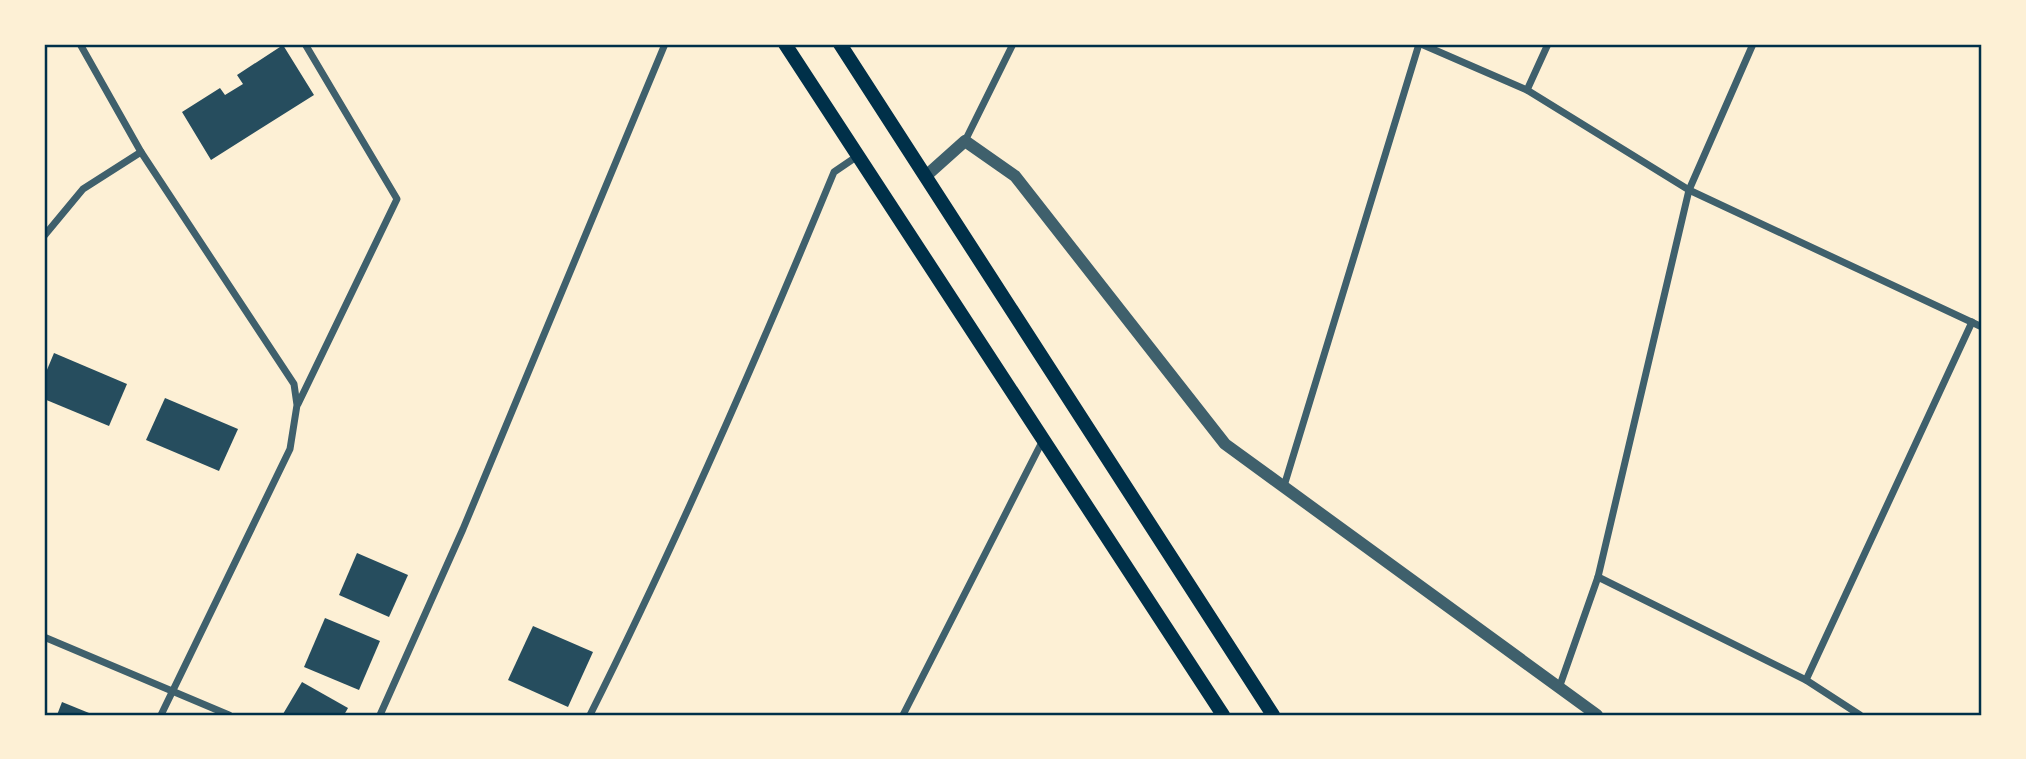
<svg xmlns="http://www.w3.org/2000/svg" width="2026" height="759" viewBox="0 0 2026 759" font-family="'Noto Serif',serif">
<rect width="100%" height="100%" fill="#fdf0d5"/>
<g fill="#264d5e">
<path d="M283,45l31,50 -103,65 -29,-48 38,-24 5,7 18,-11 -6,-9z"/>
<path d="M54,353l73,31 -18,42 -65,-27v-22z"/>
<path d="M165,398l73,31 -19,42 -73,-31z"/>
<path d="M357,553l51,22 -19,42 -50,-22z"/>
<path d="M325,618l55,23 -21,49 -55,-23z"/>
<path d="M533,626l60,26 -25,55 -60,-27z"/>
<path d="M302,682l46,26 -4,7 -61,-1z"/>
<path d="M62,702l32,13h-37z"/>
</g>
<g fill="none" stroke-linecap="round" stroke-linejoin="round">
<g stroke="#3f606c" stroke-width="7">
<path d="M80,44l61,108 153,232 3,21 -7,44 -129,266"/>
<path d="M1421,44l106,46 162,100 293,137"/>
<path d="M1527,90l21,-46"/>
<path d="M965,141l48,-97"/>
<path d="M44,236l39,-47 58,-37"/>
<path d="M298,404l99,-205 -92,-155"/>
<path d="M1284,486l135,-442"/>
<path d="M1598,577l208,103 54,35"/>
<path d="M44,637l185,78"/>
<path d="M1806,680l166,-358"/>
<path d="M1559,688l39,-111 91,-387 64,-146"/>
<path d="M380,715l83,-186 202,-485"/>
<path d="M590,715c89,-178 168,-359 244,-543l25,-17"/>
<path d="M903,715l141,-277"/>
</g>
<path stroke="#3f606c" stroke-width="12" d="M927,175l38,-34 50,35 210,268 372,271"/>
<g stroke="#003049" stroke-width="14">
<path d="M785,44l438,671"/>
<path d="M840,44l433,671"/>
</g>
</g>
<rect width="2026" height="759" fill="none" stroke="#fdf0d5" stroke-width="91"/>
<rect x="46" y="46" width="1934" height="668" fill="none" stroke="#003049" stroke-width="2.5"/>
</svg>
